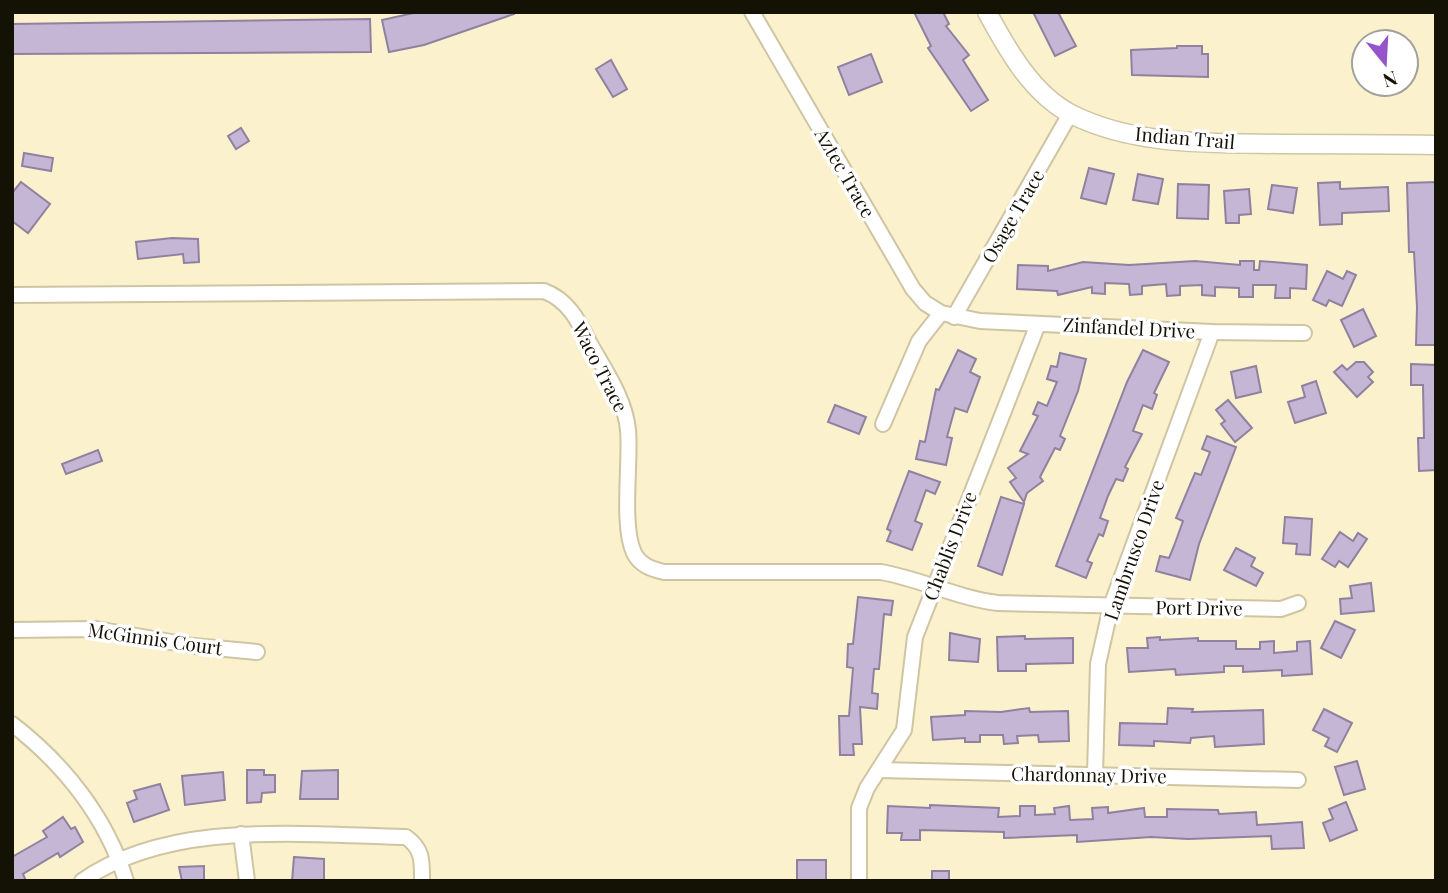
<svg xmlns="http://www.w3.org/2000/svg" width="1448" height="893" viewBox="0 0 1448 893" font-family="'Playfair Display',serif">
<rect width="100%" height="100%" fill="#fbf1cd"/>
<g fill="#c5b6d6" stroke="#90819f" stroke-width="2">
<path d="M418,12h96v2l-90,31 -35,7 -7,-32z"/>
<path d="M914,12h29l6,12 -3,2 23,29 -6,5 25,40 -17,11 -43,-63 3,-2z"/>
<path d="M1033,12h25l18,34 -21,10z"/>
<path d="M370,19l1,33 -359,2v-30z"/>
<path d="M1177,46h25v8h6v23l-76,-2 -1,-25 46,-2z"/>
<path d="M871,54l11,28 -33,13 -11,-28z"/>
<path d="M611,60l16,29 -14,8 -17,-28z"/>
<path d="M241,128l8,13 -13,8 -8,-13z"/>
<path d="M24,153l29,5 -2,13 -29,-5z"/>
<path d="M1089,168l25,6 -8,30 -25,-6z"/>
<path d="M1138,174l25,5 -5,25 -25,-4z"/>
<path d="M21,182l29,22 -22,29 -16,-12v-28z"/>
<path d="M1340,182v7l48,-2 1,24 -47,2v11l-22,1 -2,-42z"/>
<path d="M1436,182l-1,163h-19l1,-38 -3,-55h-5l-2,-69z"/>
<path d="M1178,184l31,1 -1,34 -31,-1z"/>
<path d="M1272,185l25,3 -4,25 -25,-4z"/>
<path d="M1249,189l2,25 -12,1v8h-13l-2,-32z"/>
<path d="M172,238l26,1 1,23 -15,1 -1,-9 -45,5 -2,-17z"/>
<path d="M1195,261l45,4v-4h14v9h5l1,-9 47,4 -1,24 -16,-1v10h-15l1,-13h-23v12h-14v-9l-24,-1v9l-13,-1v-10l-22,1v9l-13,1 -1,-12 -24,2v8l-12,1 -1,-11 -24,-1v11l-13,-1v-6l-34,8 -1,-4 -40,-2 1,-24 30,1v5l35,-9 46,3z"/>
<path d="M1327,271l16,8 4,-8 9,4 -14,31 -13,-6 -3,6 -13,-6z"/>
<path d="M1363,309l13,27 -22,11 -13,-27z"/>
<path d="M958,350l18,9 -6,13 10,5 -13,35 -12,-4 -8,29 5,1 -6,27 -30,-6 4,-18 5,1 11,-53 3,1z"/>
<path d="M1143,350l26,12 -15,31 3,2 -5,14 -9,-4 -10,26 9,3 -17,33 3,2 -5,12 -7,-2 -8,17 -8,22 8,3 -5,15 -4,-2 -12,27 5,2 -6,15 -30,-12 71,-184z"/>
<path d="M1060,353l26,6 -8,32 -18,45 5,3 -5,11 -5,-2 -15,29 3,4 -16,12 -3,9 -14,-20 6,-4 -8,-10 20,-14 -8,-3 18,-35 -5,-2 5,-12 9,4 10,-24 -10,-3 4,-13 6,1z"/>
<path d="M1356,362h8l9,10 -5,5 5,5 -16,15 -23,-25 8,-7 5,5z"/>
<path d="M1411,364l25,1v105l-17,1 -1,-33h6l-1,-53h-12z"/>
<path d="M1256,366l5,26 -25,6 -5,-26z"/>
<path d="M1316,381l10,32 -31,10 -7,-21 17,-5 -3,-11z"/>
<path d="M1228,400l24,28 -17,14 -14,-18 4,-3 -9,-11z"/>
<path d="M835,405l31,12 -7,17 -31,-12z"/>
<path d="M1207,436l29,11 -37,97 -9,36 -34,-9 4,-15 9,2 5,-12 9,-25 -7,-3 19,-45 6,2 9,-23 -8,-3z"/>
<path d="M98,450l4,11 -36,13 -4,-10z"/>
<path d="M909,471l31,11 -5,12 -9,-4 -11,31 7,3 -10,26 -25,-9 4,-10 -4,-2z"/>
<path d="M1001,497l23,7 -22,71 -24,-9z"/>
<path d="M1285,517l27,2 -2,36 -14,-1 1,-10 -14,-1z"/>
<path d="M1340,532l13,9 5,-8 9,6 -19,28 -9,-6 -4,6 -13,-8z"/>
<path d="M1236,548l19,10 -4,8 12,7 -7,13 -32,-16z"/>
<path d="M1371,583l3,28 -33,3 -1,-15 12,-1 -2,-12z"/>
<path d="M858,597l35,4 -2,14 -7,-1 -5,55h-5l-2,24 6,1 -1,15 -17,-2 2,37h-9l1,11h-14l-1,-39h10l4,-48 -6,-1 1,-23h5z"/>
<path d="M1335,621l20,9 -14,28 -20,-10z"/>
<path d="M950,633l30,6 -2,23 -29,-2z"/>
<path d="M1025,636v3l48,-1v25l-47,1v7h-28l-1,-34z"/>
<path d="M1160,637v3l38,-2v3h38v8h24v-7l14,-1v12l23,-2v-9l13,-1 2,33 -30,2v-6l-39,2v-6h-19v6l-48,3 -1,-6 -46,3 -2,-24h21l-1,-10z"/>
<path d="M1029,708l1,4 38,-1 1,30 -30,1 -1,-7 -21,1 1,7 -14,1 -1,-9h-23v7h-15v-4l-32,2 -2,-23 34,-2v-4l36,1z"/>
<path d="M1168,708l25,1 -1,3 71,-2 1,34 -49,3 -1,-11 -23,2 -1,5 -36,-2v5l-35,-1 1,-22 47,1z"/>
<path d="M1324,709l28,14 -15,29 -12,-6 4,-8 -16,-8z"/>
<path d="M1357,761l8,28 -21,6 -9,-28z"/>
<path d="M247,770h17v5h11v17l-13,1 -1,9 -14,1z"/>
<path d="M338,770v29h-38l2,-28z"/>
<path d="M223,772l2,28 -40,5 -3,-29z"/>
<path d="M160,784l9,26 -35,12 -7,-19 10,-4 -3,-8z"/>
<path d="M1346,802l11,28 -27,11 -7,-18 10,-4 -4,-10z"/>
<path d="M930,805l69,3 -1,9 22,-1v-10h15v9l20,-1 -1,-6 15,-2 1,14 23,-1 -1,-11 16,-1v6l36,-5 1,9h22v-8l51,1 1,4 37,-2 1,13 45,-3 2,26 -32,1 -1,-13 -83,3 -37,-2 -74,5v-7l-73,3v-6l-84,-2v10h-19l1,-7h-15l1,-27 42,2z"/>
<path d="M63,817l8,12 4,-2 8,15 -23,15 -2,-4 -35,21 3,7h-14v-24l35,-20 -4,-6z"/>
<path d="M294,857l30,2v22h-32z"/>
<rect x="797" y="860" width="29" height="21"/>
<path d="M204,866v15h-22l-3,-14z"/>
<rect x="932" y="871" width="17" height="10"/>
</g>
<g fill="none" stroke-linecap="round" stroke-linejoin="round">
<g stroke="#cfc5a3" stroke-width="18">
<g id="minor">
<path d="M752,12l161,277 12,14 16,10 39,8 232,11 92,1"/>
<path d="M12,295l532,-4c24,9 34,29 45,51 15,27 36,56 39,88 3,32 -7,95 6,123 6,12 17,16 30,19h217c40,7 76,26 117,31l283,6 17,-6"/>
<path d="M954,317l116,-203"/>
<path d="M883,424l36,-83 22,-28"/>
<path d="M12,630l84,-1 98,17 63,6"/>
<path d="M12,724c52,40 95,94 114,157"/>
<path d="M879,770l419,10"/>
<path d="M1095,775l3,-111 13,-58 101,-274"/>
<path d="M241,834l6,47"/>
<path d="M82,881c89,-62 221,-46 324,-44 17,12 16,24 16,44"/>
<path d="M859,881v-73l8,-20 37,-58 11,-93 123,-313"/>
</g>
</g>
<g stroke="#cfc5a3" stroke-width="21">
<path id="tertiary" d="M987,12c20,37 45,82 84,102 63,32 140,29 210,30 51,0 103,0 155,1"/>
</g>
<use href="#minor" stroke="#fff" stroke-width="14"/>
<use href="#tertiary" stroke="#fff" stroke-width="18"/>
</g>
<g text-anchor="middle" stroke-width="7" stroke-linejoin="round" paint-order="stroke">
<g font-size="19" fill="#141105" stroke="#fff">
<text transform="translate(1185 138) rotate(5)" y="7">Indian Trail</text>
<text transform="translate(845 173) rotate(60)" y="7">Aztec Trace</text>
<text transform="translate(1013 216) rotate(-60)" y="7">Osage Trace</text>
<text transform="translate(1129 328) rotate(3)" y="7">Zinfandel Drive</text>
<text transform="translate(600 367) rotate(63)" y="7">Waco Trace</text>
<text transform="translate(950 546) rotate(-69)" y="7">Chablis Drive</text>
<text transform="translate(1134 550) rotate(-71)" y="7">Lambrusco Drive</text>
<text transform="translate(1199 608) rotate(1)" y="7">Port Drive</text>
<text transform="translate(155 639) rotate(8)" y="7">McGinnis Court</text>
<text transform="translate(1089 775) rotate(1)" y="7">Chardonnay Drive</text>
</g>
</g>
<rect width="1448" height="893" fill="none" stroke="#141105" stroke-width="28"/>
<g transform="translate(1385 63) rotate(162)"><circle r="33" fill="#ffffff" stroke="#a1a09b" stroke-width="2"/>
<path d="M0-5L12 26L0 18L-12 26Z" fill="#9554ca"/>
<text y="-10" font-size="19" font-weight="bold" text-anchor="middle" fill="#141105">N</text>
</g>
</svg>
